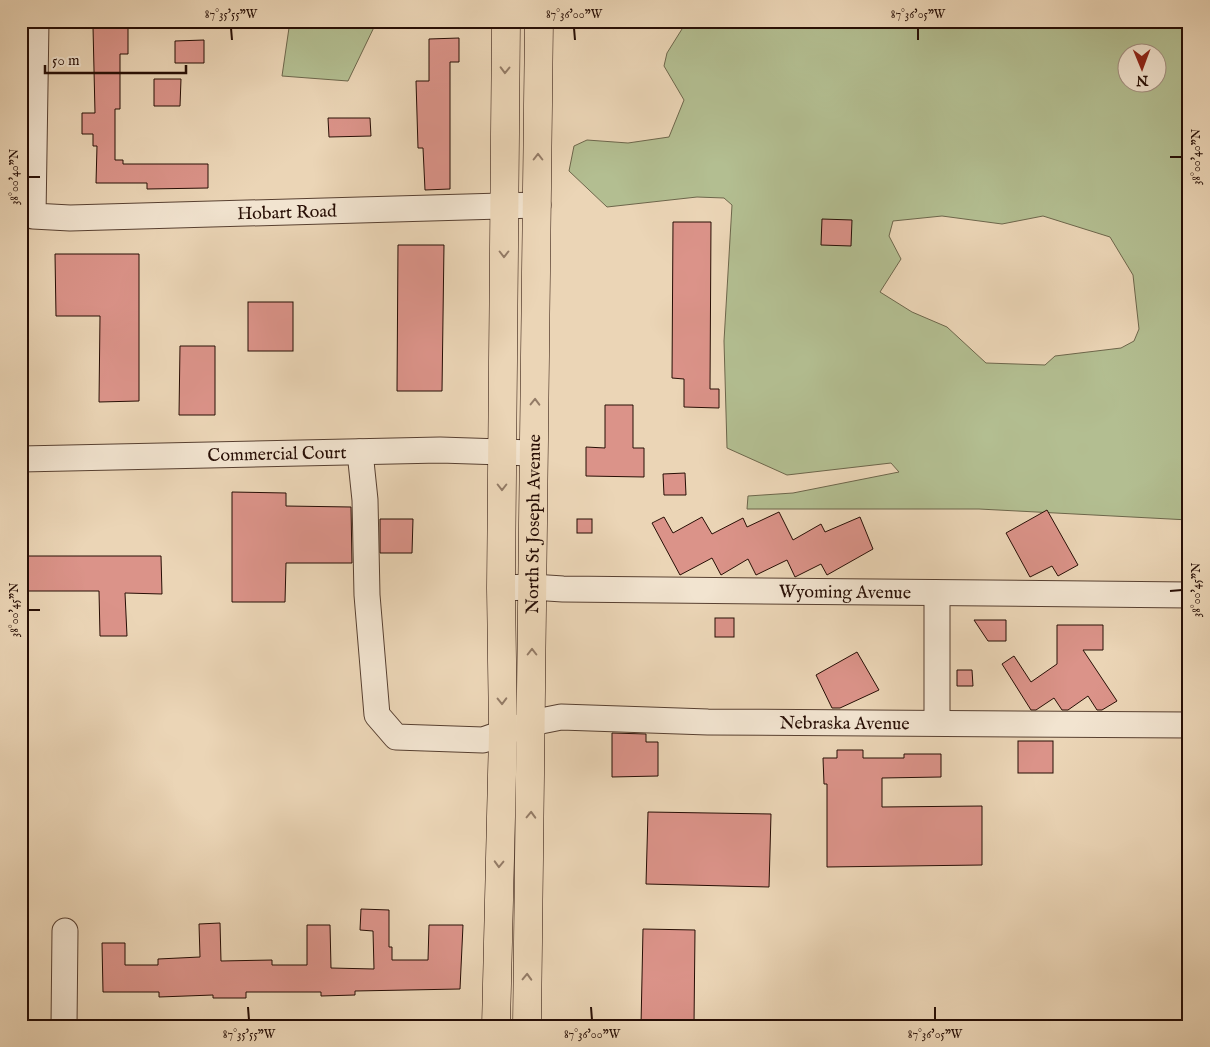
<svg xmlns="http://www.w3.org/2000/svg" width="1210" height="1047" viewBox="0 0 1210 1047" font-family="'IM FELL English',serif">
<rect width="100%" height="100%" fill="#ebd5b6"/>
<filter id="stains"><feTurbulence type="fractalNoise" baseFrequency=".004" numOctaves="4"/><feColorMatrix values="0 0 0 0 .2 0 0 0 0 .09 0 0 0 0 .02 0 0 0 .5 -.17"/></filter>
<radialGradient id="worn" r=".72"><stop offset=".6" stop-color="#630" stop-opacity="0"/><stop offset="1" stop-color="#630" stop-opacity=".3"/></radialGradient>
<g fill="#b3be91" stroke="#6d664b" fill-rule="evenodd">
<path d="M290,21h87l-29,60 -66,-5z"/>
<path d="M687,21h502v499l-210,-11h-232l1,-13 45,-3 106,-21 -8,-9 -104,12 -60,-27 -3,-107 8,-136 -8,-7 -27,-1 -90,10 -38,-36 5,-25 13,-6 41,3 41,-6 15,-37 -20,-34 3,-13zM1128,52h30v30h-30zM942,216l60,8 41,-8 67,21 23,38 6,54 -5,12 -13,7 -66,8 -10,9 -59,-2 -39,-36 -35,-15 -32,-20 21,-33 -12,-23 4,-15z"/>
</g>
<g fill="#db9389" stroke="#270e05">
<path d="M128,26v28h-8v55h-5v51h8v4h85v24l-61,1v-6h-51l1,-37h-4v-12h-11v-21h13l-2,-86z"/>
<path d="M459,38v24h-9v127l-25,1 -2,-42h-5l-2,-67h13v-42z"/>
<path d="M204,40v23h-29v-22z"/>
<path d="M154,79h27l-1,27h-26z"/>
<path d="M328,118h42l1,18 -42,1z"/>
<path d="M822,219l30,1 -1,26 -30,-1z"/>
<path d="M673,222h38l-1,167h9v19l-35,-1v-28l-12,-1z"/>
<path d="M398,245h46l-2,146h-45z"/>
<path d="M55,254h84v147l-40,1 1,-86h-44z"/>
<rect x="248" y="302" width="45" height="49"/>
<path d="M180,346h35v69h-36z"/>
<path d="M605,405h28v43h11v29l-58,-1v-29l19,1z"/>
<path d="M685,473l1,22h-22l-1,-21z"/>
<path d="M232,492l54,1v13l65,1 1,56h-66l-1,39h-53z"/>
<path d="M1047,510l31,55 -20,11 -6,-10 -22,11 -24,-44z"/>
<path d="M779,512l14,28 28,-16 4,8 35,-15 13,32 -46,26 -6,-11 -26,13 -8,-17 -31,15 -8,-16 -27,16 -9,-17 -32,17 -28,-52 12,-6 9,16 29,-16 10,17 31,-16 4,9z"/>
<path d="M380,519h33l-1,34h-32z"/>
<rect x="577" y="519" width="15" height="14"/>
<path d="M23,556h138l1,38 -37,-1 2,43h-27l-1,-45h-76z"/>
<rect x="715" y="618" width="19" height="19"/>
<path d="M974,620h32v21h-18z"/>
<path d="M1057,625h46v25h-20l34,51 -15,9h-5l-9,-14 -20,14h-6l-8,-12 -18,12h-5l-29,-46 12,-8 17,26 26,-18z"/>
<path d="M857,652l22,38 -39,18h-8l-16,-33z"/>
<path d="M957,670h15l1,16h-16z"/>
<path d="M612,733l34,1v8h12v34l-46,1z"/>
<rect x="1018" y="741" width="35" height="32"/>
<path d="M837,750h26v8h41v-4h37v23l-59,1v29l100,-1v59l-155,2v-83h-3l-1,-26h14z"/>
<path d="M648,812l123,2 -2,73 -123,-3z"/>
<path d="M361,909l28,1v37h3v13h36l1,-35h34l-3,64 -105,2v4l-34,1v-4h-75v6h-33v-3l-54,2v-5h-56l-1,-49h23v22h33v-6l42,-2 -1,-33 21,-1 1,38 51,-1v5h35v-40h23l1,43 43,1 -1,-38 -13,-1z"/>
<path d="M643,929l52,1 -1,96h-53z"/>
</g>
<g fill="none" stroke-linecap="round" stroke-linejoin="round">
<g stroke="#584031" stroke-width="27">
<g id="minor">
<path id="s1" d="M36,21l-3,195 37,2 468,-13"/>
<path id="s2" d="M360,452l5,48 2,95 10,120 19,22 87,3 48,-17 30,-6 147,5 481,3"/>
<path id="s3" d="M21,459l419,-9 94,3"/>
<path id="s4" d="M501,588l31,-1 31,2 626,6"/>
<path d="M937,593v129"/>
<path d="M64,1026l1,-95"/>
</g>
</g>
<g stroke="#270e05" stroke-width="29">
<g id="major">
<path d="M496,1026l7,-293 -2,-145 5,-567"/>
<path id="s5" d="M527,1026l12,-1005"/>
</g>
</g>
<use href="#minor" stroke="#f2e4d0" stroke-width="25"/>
<use href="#major" stroke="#ebd5b6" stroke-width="28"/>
</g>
<defs><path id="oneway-chevron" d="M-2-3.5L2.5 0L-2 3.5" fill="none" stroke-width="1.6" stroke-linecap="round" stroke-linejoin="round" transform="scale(1.25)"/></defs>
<g stroke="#937b66">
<use href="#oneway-chevron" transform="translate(505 70) rotate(91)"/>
<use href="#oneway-chevron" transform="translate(538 157) rotate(-90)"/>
<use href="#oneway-chevron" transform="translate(504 254) rotate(90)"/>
<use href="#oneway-chevron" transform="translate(535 402) rotate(-89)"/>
<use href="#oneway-chevron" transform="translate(502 487) rotate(90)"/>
<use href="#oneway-chevron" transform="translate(532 652) rotate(-90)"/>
<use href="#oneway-chevron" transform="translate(502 701) rotate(89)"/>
<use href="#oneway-chevron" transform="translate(531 815) rotate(-88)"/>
<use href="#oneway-chevron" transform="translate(499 864) rotate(92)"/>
<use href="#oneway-chevron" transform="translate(527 977) rotate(-88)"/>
</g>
<path fill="none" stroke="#270e05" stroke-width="2" d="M231,28l1,12M574,28l1,12M918,28v12M1170,157h12M28,177h12M1170,591l12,-1M28,610h12M248,1007l1,13M591,1007l1,13M935,1007v13"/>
<g text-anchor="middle" stroke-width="4" stroke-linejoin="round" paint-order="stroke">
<g font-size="18" fill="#270e05" stroke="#f2e4d0">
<text dy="6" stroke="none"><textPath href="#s1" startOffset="449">Hobart Road</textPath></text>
<text dy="6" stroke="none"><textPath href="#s3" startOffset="256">Commercial Court</textPath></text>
<text dy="6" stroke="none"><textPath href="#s5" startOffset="502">North St Joseph Avenue</textPath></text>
<text dy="6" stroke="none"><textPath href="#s4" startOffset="344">Wyoming Avenue</textPath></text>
<text dy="6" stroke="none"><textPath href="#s2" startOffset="745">Nebraska Avenue</textPath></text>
</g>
</g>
<rect width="1210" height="1047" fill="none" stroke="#ebd5b6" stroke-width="55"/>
<g transform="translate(1142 68) rotate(179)"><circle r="24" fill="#f2e4d0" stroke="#a18e7f"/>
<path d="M0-4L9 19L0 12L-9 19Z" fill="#8f2418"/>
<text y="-8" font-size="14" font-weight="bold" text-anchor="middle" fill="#270e05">N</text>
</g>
<path d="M45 65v8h141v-8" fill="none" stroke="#270e05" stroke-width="2.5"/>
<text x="52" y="65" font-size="15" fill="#270e05" stroke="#f2e4d0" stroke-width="4" paint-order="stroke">50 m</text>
<rect x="28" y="28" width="1154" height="992" fill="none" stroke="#270e05" stroke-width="2"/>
<g font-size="12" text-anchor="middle" fill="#270e05">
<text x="231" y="18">87°35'55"W</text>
<text x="574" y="18">87°36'00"W</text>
<text x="918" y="18">87°36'05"W</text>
<text transform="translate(1196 157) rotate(-90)" y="4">38°00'40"N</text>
<text transform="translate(14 177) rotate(-90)" y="4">38°00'40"N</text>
<text transform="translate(1196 590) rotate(-90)" y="4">38°00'45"N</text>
<text transform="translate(14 610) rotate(-90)" y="4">38°00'45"N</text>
<text x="249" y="1038">87°35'55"W</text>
<text x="592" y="1038">87°36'00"W</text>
<text x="935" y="1038">87°36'05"W</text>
</g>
<rect width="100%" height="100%" filter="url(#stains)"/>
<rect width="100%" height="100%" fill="url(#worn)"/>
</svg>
